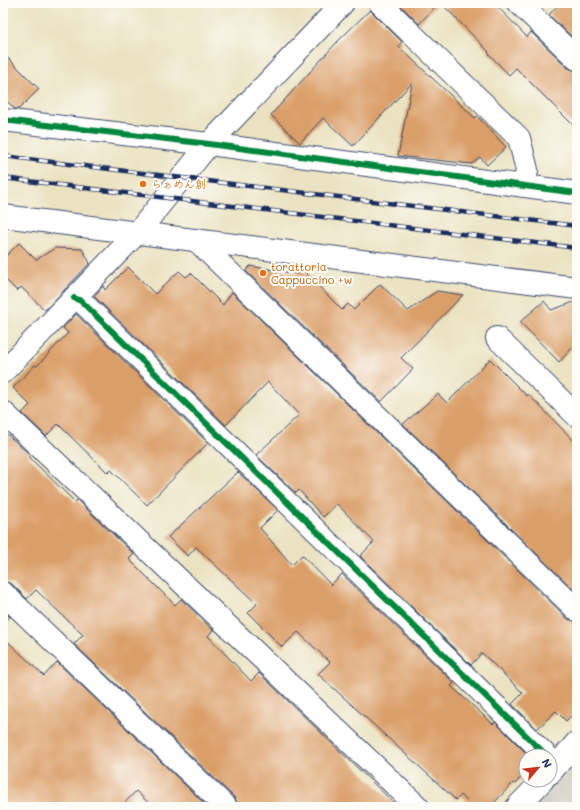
<svg xmlns="http://www.w3.org/2000/svg" width="580" height="810" viewBox="0 0 580 810" font-family="Mali,'Klee One',sans-serif">
<rect width="100%" height="100%" fill="#fdfcf7"/>
<filter id="ink" filterUnits="userSpaceOnUse"><feTurbulence type="fractalNoise" baseFrequency=".025" numOctaves="2"/><feDisplacementMap in="SourceGraphic" scale="8" xChannelSelector="R" yChannelSelector="G"/><feConvolveMatrix kernelMatrix="1 2 1 2 8 2 1 2 1" color-interpolation-filters="sRGB"/></filter>
<filter id="wash" filterUnits="userSpaceOnUse"><feTurbulence type="fractalNoise" baseFrequency=".012" numOctaves="4" result="noise"/><feDisplacementMap in="SourceGraphic" scale="16" xChannelSelector="R" yChannelSelector="G"/><feGaussianBlur stdDeviation="0.9" result="paint"/><feColorMatrix in="noise" values="0 0 0 0 0 0 0 0 0 0 0 0 0 0 0 0 0 1.4 0 .05"/><feComposite in="paint" operator="in"/></filter>
<g filter="url(#wash)">
<rect width="100%" height="100%" fill="#eae2c0"/>
<path fill="#c5c5b9" d="M577,755v52h-49z"/>
<g id="blocks">
<g fill="#da9e68">
<path d="M398,3h41l-20,21z"/>
<path d="M441,3h53l33,34 4,-5 37,36 9,3v58l-61,-61 -7,7 -21,-22 1,-1z"/>
<path d="M560,3h17v39l-28,-27z"/>
<path d="M370,10l32,32 -4,4 77,72 2,-2 29,31 -19,18 -7,-8 -8,7 -74,-8 14,-73 -59,63 -30,-28 -23,25 -29,-28 67,-74z"/>
<path d="M3,53l36,36 -20,20h-4l-12,-12z"/>
<path d="M19,243l17,17 19,-12 27,1 8,14 -45,47 -24,-23 -4,4 -14,-14v-18z"/>
<path d="M250,266l47,8 5,-5 40,41 6,-6 6,6 26,-26 28,27 29,-20 26,4 -62,63 12,11 -32,33 -135,-131z"/>
<path d="M128,267l27,27 24,-23 7,6 5,-4 32,32 9,-13 336,327 9,3v88l-11,11 -10,-10 -19,18 -25,-25 11,-11 -41,-40 -11,12 -111,-109 14,-14 -37,-38 -14,13 -24,-27 -3,3 -40,-38 43,-40 -31,-33 -42,43 -132,-129 9,-10 2,4z"/>
<path d="M544,301l7,9 26,-9v42l-18,19 -39,-40z"/>
<path d="M76,314l132,129 -61,62 -36,-35 -3,3 -50,-49 -12,12 -24,-23 8,-8 -17,-17 22,-23 2,1 31,-33 -5,-5z"/>
<path d="M490,359l37,37 1,-2 49,50v149l-174,-169 35,-30 9,9z"/>
<path d="M3,431l26,23 -1,2 47,46 2,-2 57,54 -5,5 46,46 6,-6 32,31 -5,6 43,45 8,-8 139,134h-160l-3,-9 -161,-154 9,-9 -47,-45 -9,9 -15,-15 -9,-3z"/>
<path d="M238,472l40,38 -18,18 32,37 10,-10 29,30 11,-11 112,109 -3,3 42,38 2,-2 31,31v19l-11,12 -2,-1 -23,24h-17l-12,-12 -5,5 -138,-126 12,-12 -32,-30 -16,15 -34,-34 9,-9 -61,-57 -8,9 -20,-19z"/>
<path d="M3,610l7,7 -7,7z"/>
<path d="M3,637l41,39 13,-14 151,145h-55l-17,-16 -15,16h-118z"/>
</g>
</g>
</g>
<g filter="url(#ink)">
<use href="#blocks" fill-opacity="0" stroke="#3a4a6d" stroke-width="1"/>
<g fill="none" stroke-linecap="round" stroke-linejoin="round">
<g stroke="#3a4a6d" stroke-width="24">
<g id="street">
<path d="M380,3l139,135 8,32 -3,16"/>
<path d="M519,3l58,56"/>
<path d="M3,120l206,24 368,49"/>
<path d="M3,216l574,72"/>
<path d="M196,240l381,370"/>
<path d="M74,298l7,3 466,455"/>
<path d="M497,338l80,78"/>
<path d="M3,372l135,-140 71,-88 134,-141"/>
<path d="M3,412l415,395"/>
<path d="M3,593l223,214"/>
<path d="M550,773l27,-31"/>
<path d="M517,807l26,-27"/>
</g>
</g>
<use href="#street" stroke="#fff" stroke-width="22"/>
<g stroke="#1b2f5e" stroke-width="4.5">
<g id="rail">
<path d="M3,156l574,70"/>
<path d="M3,178l574,70"/>
</g>
</g>
<use href="#rail" stroke="#fdfcf7" stroke-width="3" stroke-dasharray="9" stroke-linecap="butt"/>
<g stroke="#fdfcf7" stroke-width="8">
<g id="cycleway">
<path d="M3,120l206,24 368,49"/>
<path d="M74,298l7,3 466,455"/>
</g>
</g>
<use href="#cycleway" stroke="#00873e" stroke-width="6"/>
</g>
</g>
<g fill="#e8710a" stroke="#fdfcf7" stroke-width="1.5">
<circle cx="143" cy="184" r="4"/>
<circle cx="263" cy="273" r="4"/>
</g>
<g text-anchor="middle" stroke-width="4" stroke-linejoin="round" paint-order="stroke">
<g font-size="11" fill="#c56008" stroke="#fdfcf7" text-anchor="start">
<text x="151" y="188">らぁめん創</text>
<text x="271" y="271">torattoria<tspan x="271" dy="13">Cappuccino +w</tspan></text>
</g>
</g>
<rect width="580" height="810" fill="none" stroke="#fdfcf7" stroke-width="16"/>
<g transform="translate(538 768) rotate(62)"><circle r="19" fill="#fdfcf7" stroke="#a3aaba"/>
<path d="M0-3L7 15L0 10L-7 15Z" fill="#c8321e"/>
<text y="-6" font-size="11" font-weight="bold" text-anchor="middle" fill="#1b2f5e">N</text>
</g>
</svg>
